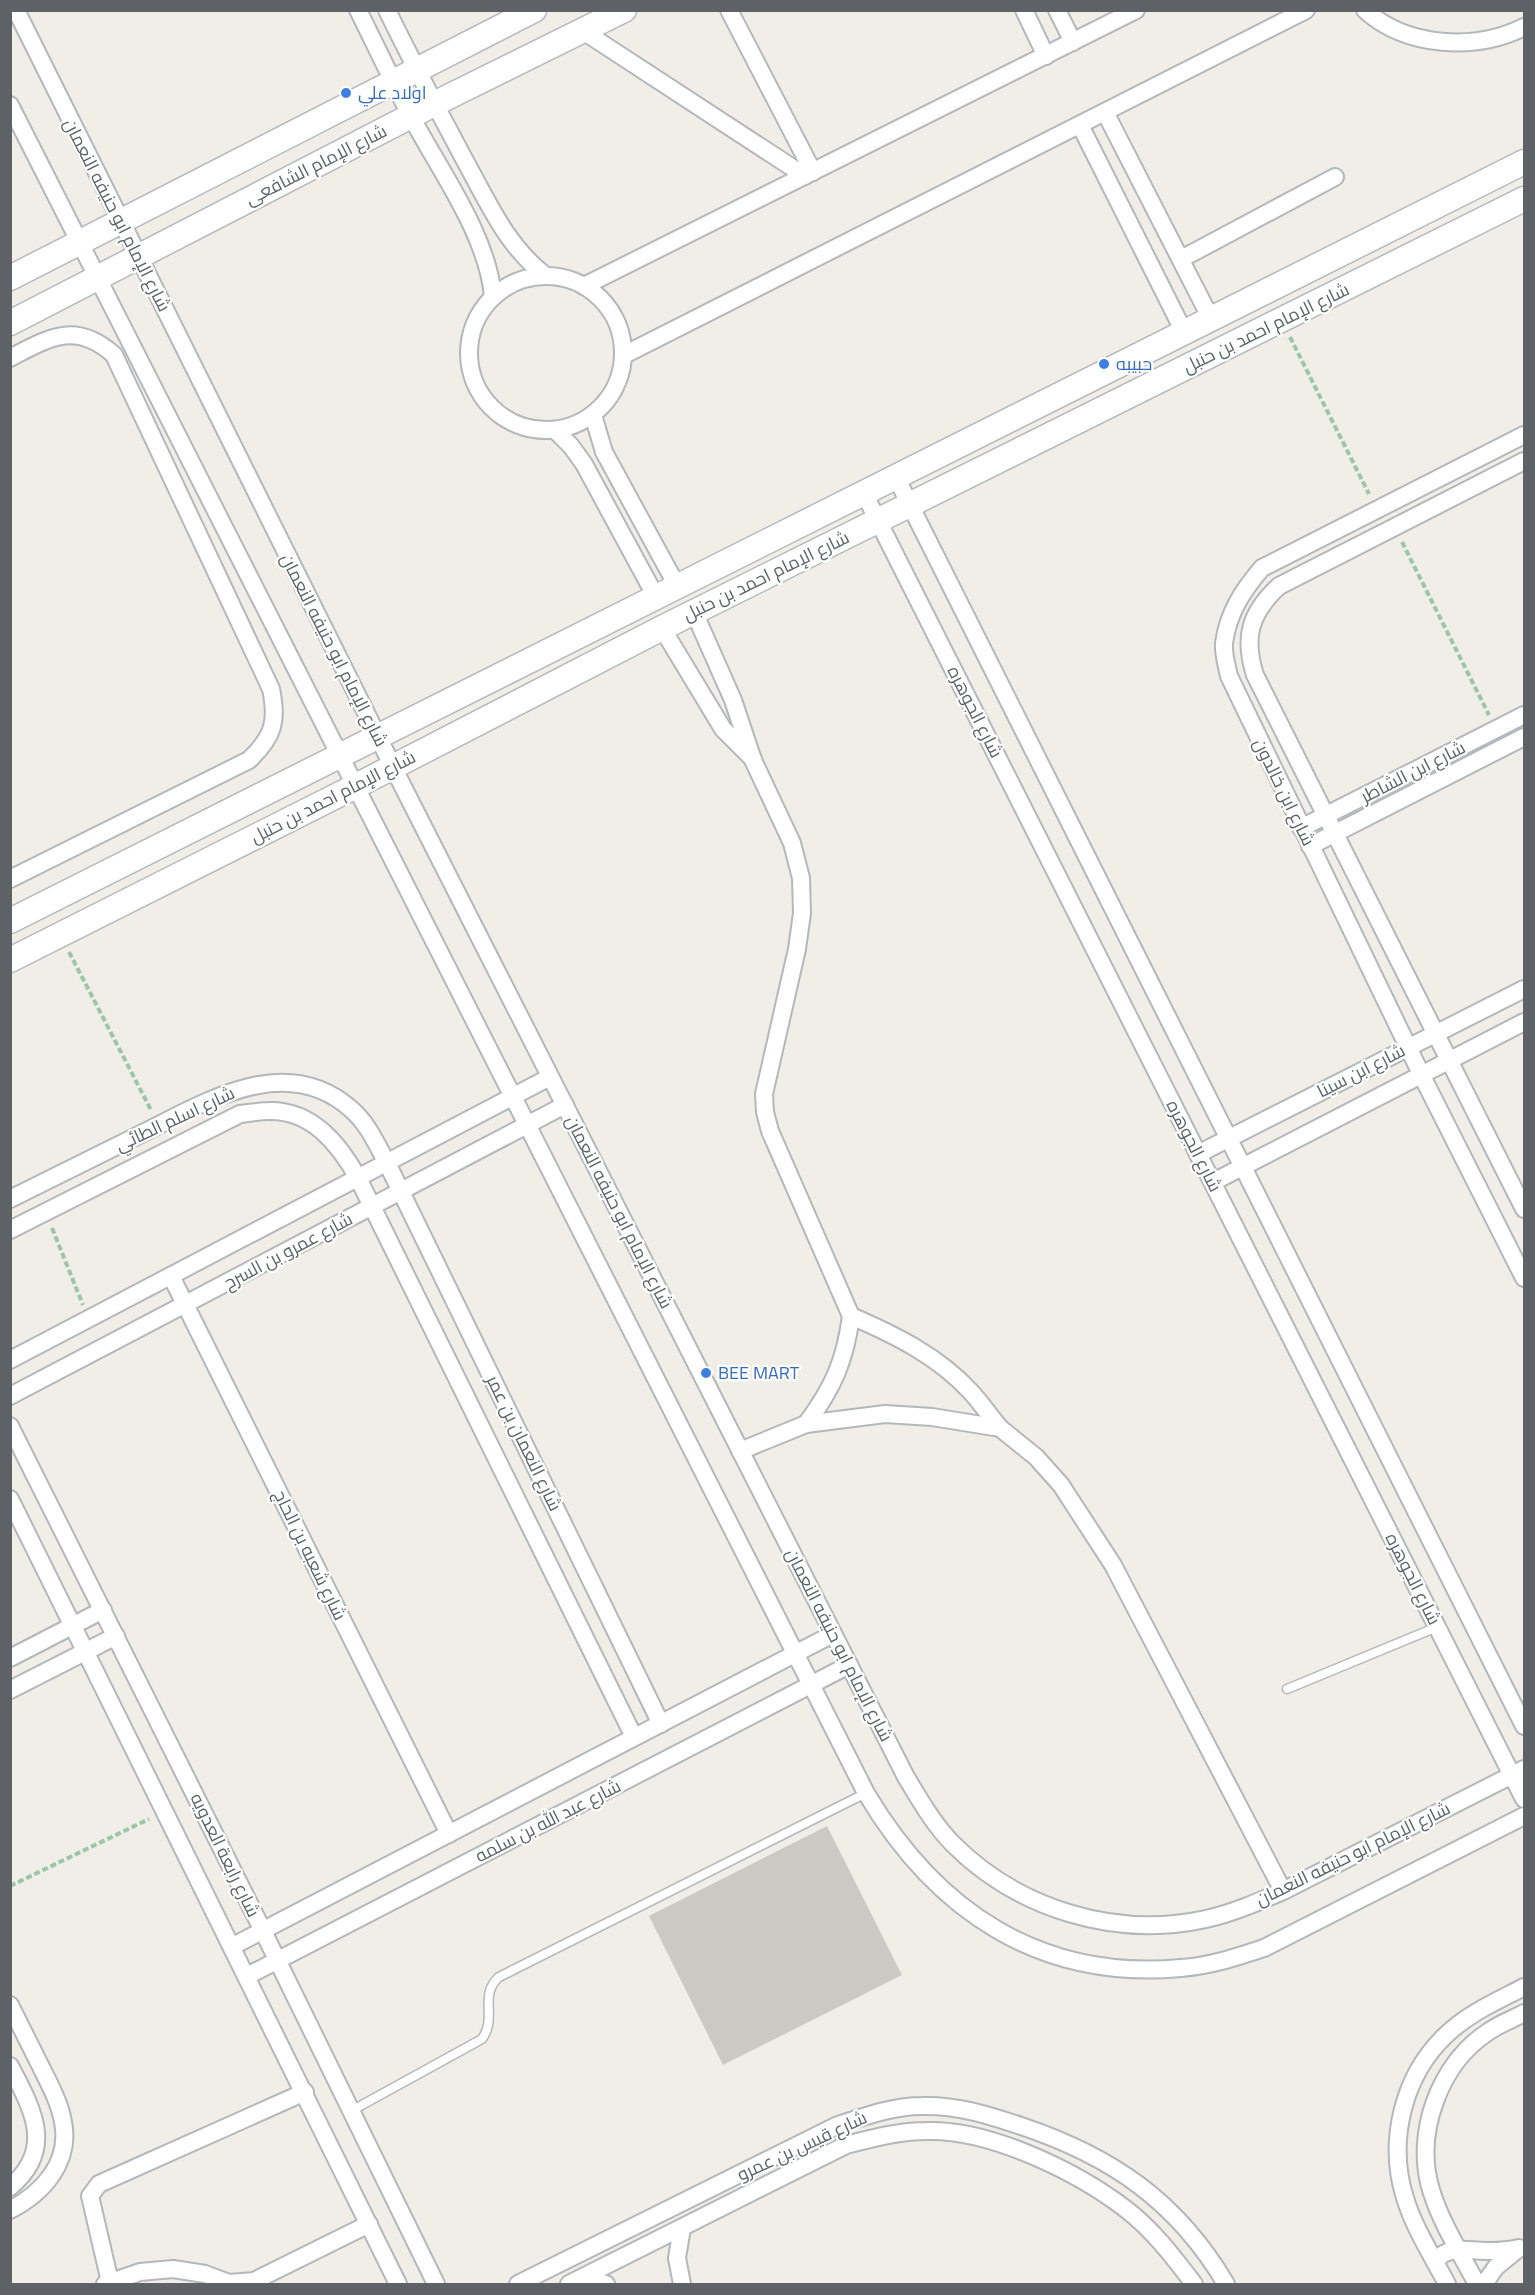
<svg xmlns="http://www.w3.org/2000/svg" width="1535" height="2295" viewBox="0 0 1535 2295" font-family="'Titillium Web',Cairo,sans-serif">
<rect width="100%" height="100%" fill="#f0eee7"/>
<path fill="#ccc9c4" d="M827,1826l75,149 -179,90 -74,-149z"/>
<g fill="none" stroke-linecap="round" stroke-linejoin="round">
<g stroke="#b4b7bb" stroke-width="11">
<g id="lane">
<path d="M1287,1689l150,-62"/>
<path d="M351,2111l131,-72c16,-23 -4,-43 17,-62l367,-184"/>
</g>
</g>
<g stroke="#b4b7bb" stroke-width="20">
<g id="street">
<path d="M16,10l377,757 513,1010c14,23 28,48 47,67 65,65 162,95 253,75 27,-6 52,-17 77,-28l241,-122"/>
<path d="M358,10c18,36 35,73 54,108 28,53 76,118 81,179"/>
<path d="M387,10c24,50 50,98 76,147 24,43 43,89 83,119"/>
<path d="M729,10l84,162"/>
<path d="M1024,10l22,46"/>
<path d="M1057,10l16,32"/>
<path d="M1365,10c42,38 111,41 159,17"/>
<path d="M583,31l222,145"/>
<path d="M10,105l856,1688c70,118 174,188 315,175 29,-2 56,-11 83,-20l260,-132"/>
<path d="M1105,112l106,207"/>
<path d="M1080,125l104,207"/>
<path d="M1181,259l154,-82"/>
<circle cx="546" cy="353" r="77"/>
<path d="M584,286l552,-276"/>
<path d="M624,355l682,-345"/>
<path d="M10,358c40,-21 66,-37 104,-3l157,334c7,33 2,48 -22,71l-239,119"/>
<path d="M593,415l11,37 73,134"/>
<path d="M555,430l16,16 13,18 72,133"/>
<path d="M1524,435l-262,133c-19,22 -34,45 -38,75 -1,11 3,23 5,33l193,400 102,202"/>
<path d="M1524,461l-245,125c-29,27 -36,51 -24,89l269,534"/>
<path d="M896,477l628,1249"/>
<path d="M864,493l660,1306"/>
<path d="M694,612l39,88 20,60 39,83 9,35 1,35 -5,36 -33,145 1,18 5,19 81,185c-6,45 -18,72 -45,108"/>
<path d="M662,628l61,101 30,30"/>
<path d="M1301,828l223,-113"/>
<path d="M1310,846l214,-109"/>
<path d="M1198,1154l326,-165"/>
<path d="M1213,1182l311,-160"/>
<path d="M10,1199c47,-23 93,-46 139,-69 63,-32 140,-77 203,-20 16,14 25,35 35,53l274,561"/>
<path d="M10,1230l230,-116c10,-1 19,-3 29,-3 43,-1 70,33 89,67l276,559"/>
<path d="M171,1276l278,558"/>
<path d="M851,1316c44,19 87,40 120,76 10,11 19,24 29,36"/>
<path d="M10,1360l540,-283"/>
<path d="M10,1396l555,-291"/>
<path d="M10,1426l253,505 173,353"/>
<path d="M740,1451l66,-27 79,-10 47,3 68,11 21,17 15,12 25,28 52,80 170,326"/>
<path d="M10,1499l388,785"/>
<path d="M10,1658l93,-48"/>
<path d="M10,1690l106,-54"/>
<path d="M233,1946l600,-312"/>
<path d="M247,1976l602,-311"/>
<path d="M10,2005c11,22 22,44 33,66 8,16 17,33 20,51 8,40 -20,71 -53,88"/>
<path d="M10,2066c22,42 46,83 0,121"/>
<path d="M682,2228l-5,30 5,26"/>
<path d="M1435,2261c16,-18 34,-9 55,-10 10,0 20,-1 29,-3"/>
<path d="M584,2277l22,7"/>
<path d="M110,2282l-20,-86 9,-12 206,-92"/>
<path d="M105,2284l35,-12 33,-3 32,5 24,9 25,-2 115,-57"/>
<path d="M518,2284l320,-159c28,-9 55,-19 84,-19 35,-1 66,9 99,20 90,30 156,75 205,158"/>
<path d="M569,2284l277,-139c27,-7 53,-14 81,-14 63,-2 151,41 200,79 27,21 47,48 67,74"/>
<path d="M1447,2284c-14,-27 -33,-56 -42,-86 -18,-57 -2,-123 42,-164 22,-21 50,-33 77,-47"/>
<path d="M1477,2284c-16,-30 -36,-61 -46,-94 -17,-56 8,-126 57,-158 11,-8 25,-13 36,-19"/>
<path d="M1484,2284l12,-17 22,-18"/>
</g>
</g>
<g stroke="#b5b9be" stroke-width="27">
<g id="secondary">
<path d="M10,278l524,-268"/>
<path d="M10,323l424,-219 190,-94"/>
<path d="M10,921l1514,-759"/>
<path d="M10,960l346,-174 306,-158 862,-429"/>
</g>
</g>
<g stroke="#9bc6a8" stroke-width="4" stroke-dasharray="6 3" stroke-linecap="butt">
<path d="M1290,337l79,157"/>
<path d="M1402,542l87,173"/>
<path d="M69,952l82,158"/>
<path d="M52,1228l31,77"/>
<path d="M10,1886l139,-67"/>
</g>
<use href="#lane" stroke="#fff" stroke-width="8"/>
<use href="#street" stroke="#fff" stroke-width="16"/>
<use href="#secondary" stroke="#fff" stroke-width="24"/>
</g>
<g fill="#3f7fe0" stroke="#fff" stroke-width="2">
<circle cx="346" cy="93" r="6"/>
<circle cx="1104" cy="364" r="6"/>
<circle cx="706" cy="1373" r="6"/>
</g>
<g text-anchor="middle" stroke-width="4.5" stroke-linejoin="round" paint-order="stroke">
<g font-size="18" fill="#366cbe" stroke="#fff" text-anchor="start">
<text x="358" y="99">اولاد علي</text>
<text x="1116" y="370">حبيبه</text>
<text x="718" y="1379">BEE MART</text>
</g>
<g font-size="18" fill="#5e6267" stroke="#fff">
<text transform="translate(316 165) rotate(-27)" y="6">شارع الإمام الشافعى</text>
<text transform="translate(117 215) rotate(63)" y="6">شارع الإمام ابو حنيفه النعمان</text>
<text transform="translate(1266 328) rotate(-26)" y="6">شارع الإمام احمد بن حنبل</text>
<text transform="translate(766 576) rotate(-26)" y="6">شارع الإمام احمد بن حنبل</text>
<text transform="translate(334 650) rotate(63)" y="6">شارع الإمام ابو حنيفه النعمان</text>
<text transform="translate(975 712) rotate(63)" y="6">شارع الجوهره</text>
<text transform="translate(1413 772) rotate(-27)" y="6">شارع ابن الشاطر</text>
<text transform="translate(1284 792) rotate(64)" y="6">شارع ابن خالدون</text>
<text transform="translate(333 797) rotate(-27)" y="6">شارع الإمام احمد بن حنبل</text>
<text transform="translate(1361 1071) rotate(-27)" y="6">شارع ابن سينا</text>
<text transform="translate(175 1119) rotate(-25)" y="6">شارع اسلم الطائي</text>
<text transform="translate(1194 1146) rotate(63)" y="6">شارع الجوهره</text>
<text transform="translate(619 1212) rotate(63)" y="6">شارع الإمام ابو حنيفه النعمان</text>
<text transform="translate(288 1251) rotate(-28)" y="6">شارع عمرو بن السرح</text>
<text transform="translate(524 1443) rotate(64)" y="6">شارع النعمان بن عمر</text>
<text transform="translate(310 1555) rotate(64)" y="6">شارع شعبه بن الحاج</text>
<text transform="translate(1413 1579) rotate(63)" y="6">شارع الجوهره</text>
<text transform="translate(839 1645) rotate(63)" y="6">شارع الإمام ابو حنيفه النعمان</text>
<text transform="translate(548 1821) rotate(-27)" y="6">شارع عبد الله بن سلمه</text>
<text transform="translate(1353 1854) rotate(-26)" y="6">شارع الإمام ابو حنيفه النعمان</text>
<text transform="translate(225 1855) rotate(64)" y="6">شارع رابعة العدويه</text>
<text transform="translate(802 2146) rotate(-25)" y="6">شارع قيس بن عمرو</text>
</g>
</g>
<rect width="1535" height="2295" fill="none" stroke="#5e6267" stroke-width="24"/>
</svg>
